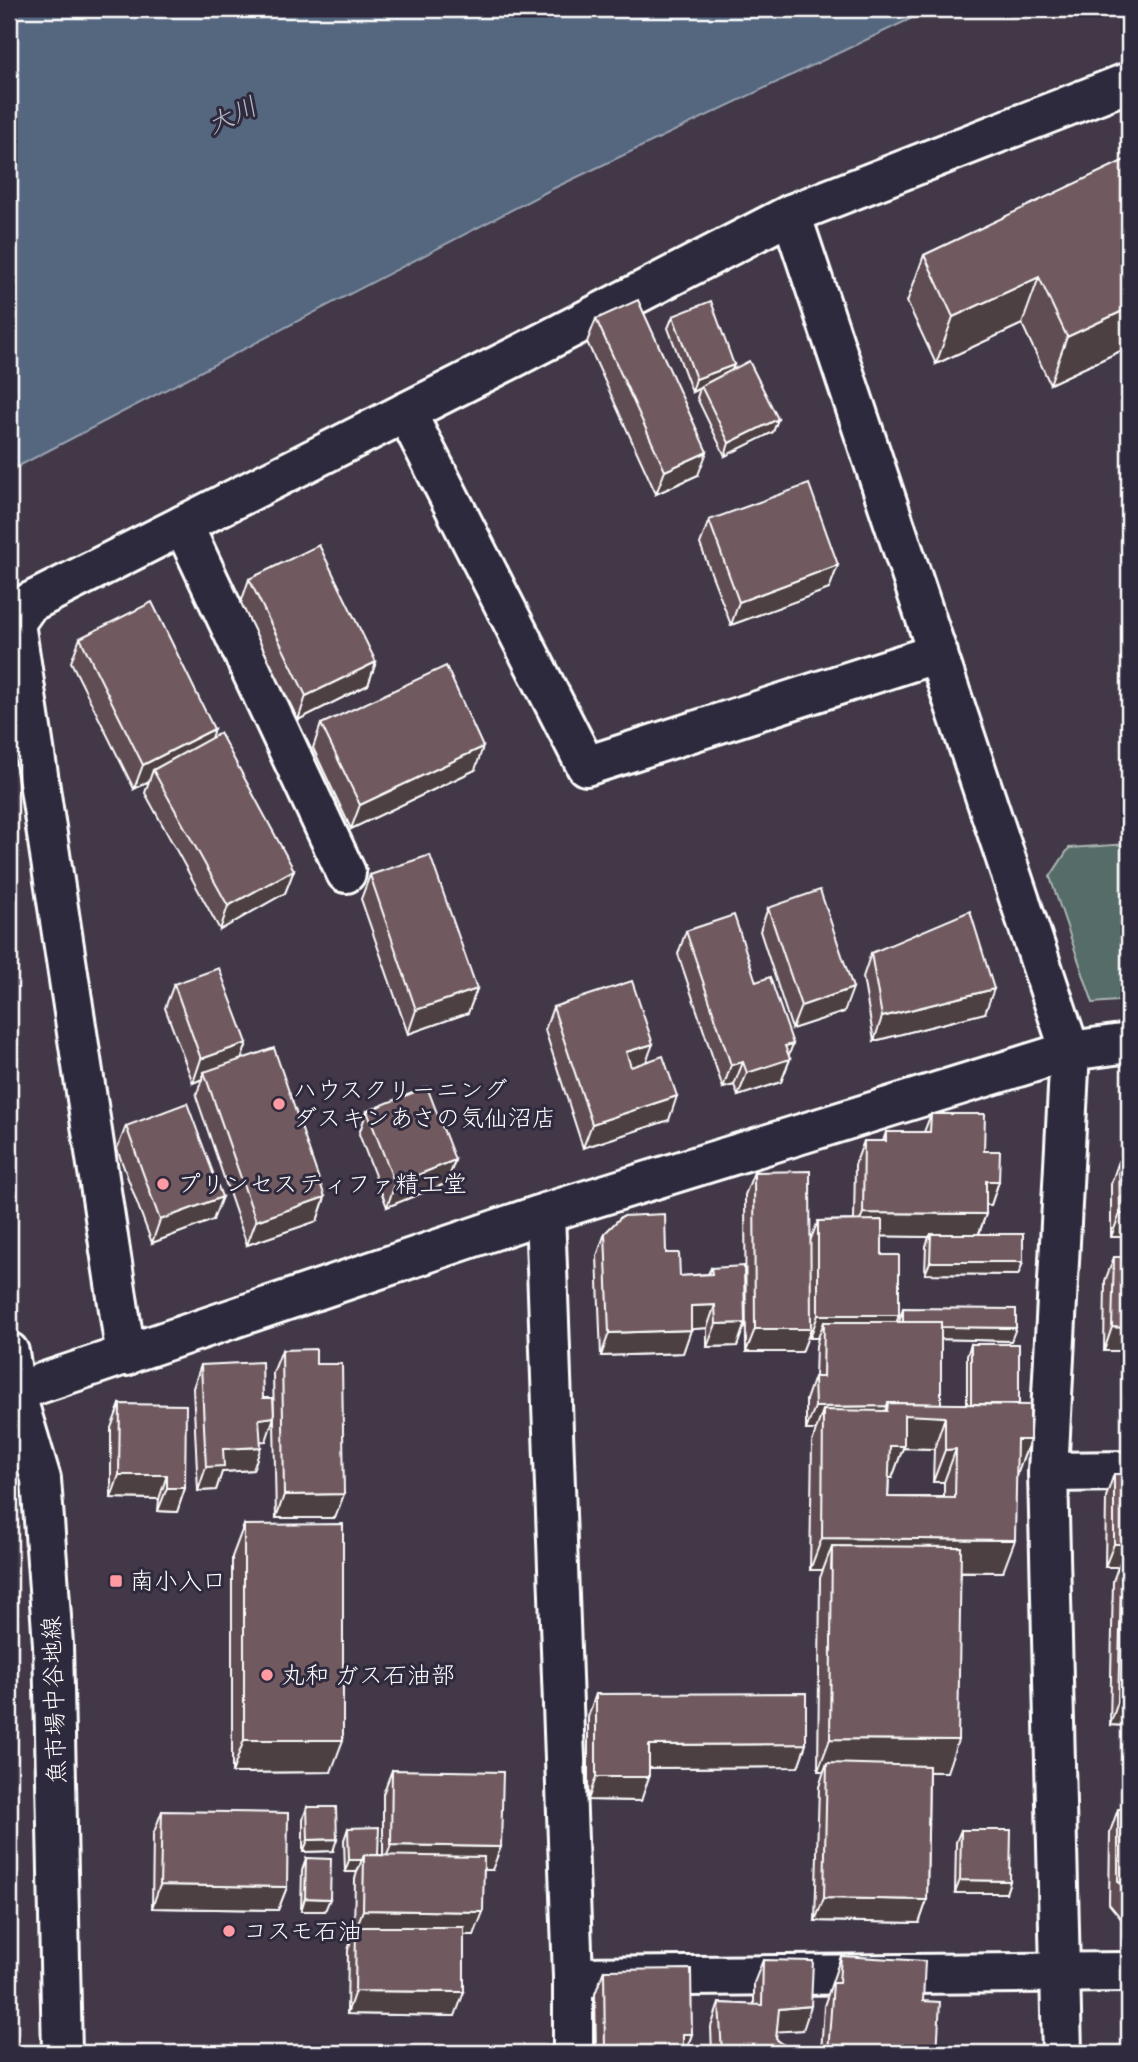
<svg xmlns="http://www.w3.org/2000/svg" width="1138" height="2062" viewBox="0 0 1138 2062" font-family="Dekko,'Klee One',sans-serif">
<rect width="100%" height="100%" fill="#423848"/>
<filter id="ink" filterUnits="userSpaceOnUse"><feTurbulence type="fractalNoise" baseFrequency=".0143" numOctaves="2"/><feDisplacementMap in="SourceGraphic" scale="14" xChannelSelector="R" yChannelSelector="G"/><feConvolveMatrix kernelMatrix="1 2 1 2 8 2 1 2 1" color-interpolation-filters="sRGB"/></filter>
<g filter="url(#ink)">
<path fill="#576c67" stroke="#abb6b3" stroke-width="2" d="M1129,844v156l-36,3 -43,-126 19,-29z"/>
<path fill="#54667f" stroke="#98a3b2" stroke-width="2" d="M9,9h922l-381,181 -541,281z"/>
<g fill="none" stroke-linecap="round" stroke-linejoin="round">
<g stroke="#fff" stroke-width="44">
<g id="street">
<path d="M791,214l279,837 -22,421 14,581"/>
<path d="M406,412l180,354 352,-113"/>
<path d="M183,525l163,348"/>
<path d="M545,1213l28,764v76"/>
<path d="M126,1356l-111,-733 14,-20 486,-246 276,-143 338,-132"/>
<path d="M9,1394l536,-181 525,-162 59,-8"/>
<path d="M1048,1472l81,-1"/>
<path d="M573,1977l556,-5"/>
</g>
</g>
<g stroke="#fff" stroke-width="44">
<path id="secondary" d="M9,1352l6,40 26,87 12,165 9,409"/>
</g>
<use href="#street" stroke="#2f2a3d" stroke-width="38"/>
<use href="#secondary" stroke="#2f2a3d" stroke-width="38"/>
</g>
<g fill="#604d53" stroke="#fff" stroke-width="2" fill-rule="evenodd">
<path d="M1129,158v189l-79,37 -28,-60 -86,40 -29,-62 17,-47z"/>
<path d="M673,316l59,54 46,49 -5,13 -48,24 -28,-58 3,-10 -8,4 -24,-64z"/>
<path d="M596,319l102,156 -42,19 -69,-152z"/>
<path d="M709,520l129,45 -9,24 -98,36 -31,-81z"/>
<path d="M249,579l127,83 -8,23 -70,35 -57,-117z"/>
<path d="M80,638l131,100 83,132 -9,23 -65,37 -75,-137 4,-12 -15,8 -63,-127z"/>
<path d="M321,724l154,46 -124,59 -38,-81z"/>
<path d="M370,875l107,114 -9,24 -60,21 -47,-135z"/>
<path d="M768,908l76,104 -52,17 -32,-98z"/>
<path d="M686,931l70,51 37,62 -5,11 2,4 -9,23 -43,14 -4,-11 -11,3 -45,-134z"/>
<path d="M871,953l114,60 -111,28 -11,-64z"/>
<path d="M174,984l73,59 -6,16 84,138 -8,24 -70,24 -51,-149 6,-17 -9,4 -28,-75z"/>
<path d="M553,1007l94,54 22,59 -86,28 -38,-118z"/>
<path d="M367,1111l88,49 -8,23 -60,24 -28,-73z"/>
<path d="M931,1114l53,37 15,30 -8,24 -5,-1v10l-7,20 44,28 -5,13 -93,-1 1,-28 3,-9 -47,-1v19l14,67h3l4,-14 108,33 -70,-2v65h26v-48l4,-12 48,60 11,36 -12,32h-1l-14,100h-42l-14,200h-18l-2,128 -8,23 -104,-2 4,-134 5,-16h-6l2,-193 3,-8h-13l2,-127 4,-13h-10v-30l8,-23h1l1,-31 2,-8h-8v-7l-8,21h-56l-1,-157 9,-23 56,69 8,-20 36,-1 1,-55 9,-24h19l3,-9h38zM903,1448l31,1 -1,33h11v15h-56l1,-19h3z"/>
<path d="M126,1126l87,94 -61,23 -35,-94z"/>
<path d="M1119,1161h10v190h-25l1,-70 9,-24h14v-20h-17v-53z"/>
<path d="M605,1233l61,20 14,23 28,-2 3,-6 34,55 -8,23 -30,1v-19l-16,1 -8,24 -82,3 -4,-100z"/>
<path d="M282,1350l62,144 -9,24h-59l-3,-145z"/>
<path d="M201,1365l65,76h-5l-8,29 -31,2 -6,18 -18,1 -5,-103z"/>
<path d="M120,1404l65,84 -8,24 -19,-1 1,-12 -48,-1v-70z"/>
<path d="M1129,1467v259l-19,-1 3,-144 5,-14h-13l1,-70 8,-23h13z"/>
<path d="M244,1525l87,247 -99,1v-216z"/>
<path d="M596,1694l210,50 -8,23 -149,1 -8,33 -53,-1v-83z"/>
<path d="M392,1770l100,100h-8l-10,65h-10l-9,81 -108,-2 1,-64 6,-18 1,-53 2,-7h-12l-1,-32 4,-12 30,27h5v-61z"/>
<path d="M307,1807l26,44 -30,1v-33z"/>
<path d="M1118,1809h11v112h-6l-14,-17 1,-72z"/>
<path d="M162,1811l125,76 -9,23 -126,-2 1,-73z"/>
<path d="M961,1830l49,51 -4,12h-51l1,-51z"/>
<path d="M306,1858l19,53h-24l1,-40z"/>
<path d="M841,1956l82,45 14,52h-116l3,-47z"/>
<path d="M763,1960l40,70 -26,1 -1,8 19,14h-83l-1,-26 8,-24 35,2v-22z"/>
<path d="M604,1970l88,64 -7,19h-89l-1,-59z"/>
</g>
<g fill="#4e3f43" stroke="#fff" stroke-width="2">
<path d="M1039,277l-17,47 -86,40 17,-47z"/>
<path d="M1129,308v39l-79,37 17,-47z"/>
<path d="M734,365l-5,12 -28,9 -1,2 -8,4 4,-13z"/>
<path d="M778,419l-5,13 -48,24 4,-13z"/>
<path d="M707,452l-9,23 -42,19 9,-23z"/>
<path d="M838,565l-9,24 -98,36 8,-23z"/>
<path d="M376,662l-8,23 -70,35 8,-24z"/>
<path d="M214,729l-8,24 -53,17 -4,11 -15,8 9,-24z"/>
<path d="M483,747l-8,23 -124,59 9,-24z"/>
<path d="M294,870l-9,23 -65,37 8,-24z"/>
<path d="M853,988l-9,24 -52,17 9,-23z"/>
<path d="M477,989l-9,24 -60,21 8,-24z"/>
<path d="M994,989l-9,24 -111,28 8,-24z"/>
<path d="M247,1043l-8,23 -35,6 -2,7 -9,4 8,-24z"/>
<path d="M653,1044l-9,23 -26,9 8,-24z"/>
<path d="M793,1044l-6,16 3,-1 -9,23 -43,14 9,-23 38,-27z"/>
<path d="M743,1062l-9,23 -11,3 8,-23z"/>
<path d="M677,1096l-8,24 -86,28 9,-24z"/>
<path d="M455,1160l-8,23 -60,24 8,-23z"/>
<path d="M986,1181h13l-8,24 -13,-1z"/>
<path d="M222,1197l-9,23 -61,23 8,-23z"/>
<path d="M325,1197l-8,24 -70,24 9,-24z"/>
<path d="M863,1213l123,1 -9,24 -46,-4 -2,3 -75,-1z"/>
<path d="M1120,1214h9v19l-1,4h-17z"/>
<path d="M930,1262h93l-5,13 -93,-1z"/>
<path d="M715,1305l-8,23 -25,2 9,-24z"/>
<path d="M818,1315h81l-8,23 -67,-16 -6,16h-8z"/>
<path d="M745,1323l-8,23 -30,1 9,-23z"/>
<path d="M903,1326l113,2 -5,13 -112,-3z"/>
<path d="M1112,1327l17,1v23h-25z"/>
<path d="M755,1329h56l-9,23h-56z"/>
<path d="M691,1330l-8,23 -82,3 8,-23z"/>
<path d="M887,1406l-9,23 -55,-19 -7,20h-10l9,-23z"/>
<path d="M887,1411l58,6 -11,32 -31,-1 -11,30h-14l12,-32z"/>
<path d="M274,1417l-8,24 -15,1 8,-23z"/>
<path d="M1017,1440h13l-12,32h-12z"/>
<path d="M261,1447l-8,23 -31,2 -6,18 -18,1 8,-24 17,-18z"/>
<path d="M956,1449l-12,33h-11l12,-32z"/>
<path d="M119,1475h48l-8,24 -48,-1z"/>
<path d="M167,1488h18l-8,24 -19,-1z"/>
<path d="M344,1494l-9,24h-59l8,-23z"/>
<path d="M822,1538l193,2 -12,32 -172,-2 1,-24 -9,24h-13z"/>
<path d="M1114,1544h15v23l-7,-10 -4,10h-13z"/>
<path d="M1118,1702h11v24l-19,-1z"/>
<path d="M830,1739l128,1 -11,32 -120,-1v-8l-3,8h-6z"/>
<path d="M244,1740h99l-12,32 -99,1z"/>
<path d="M806,1744l-8,23 -158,1 9,-23z"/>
<path d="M596,1777h53l-8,24 -53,-1z"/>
<path d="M337,1839l-4,12 -30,1 5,-12z"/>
<path d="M391,1845l110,2 -9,23 -110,-1z"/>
<path d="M349,1860h13l-5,12h-12z"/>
<path d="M960,1880l50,1 -4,12h-51z"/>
<path d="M160,1885l127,2 -9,23 -126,-2z"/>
<path d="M305,1898l25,1 -5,12h-24z"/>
<path d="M824,1898l103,2 -8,23 -104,-2z"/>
<path d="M1129,1904v17h-6z"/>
<path d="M363,1910l120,2 -9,23 -118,-1v-5z"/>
<path d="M355,1991l109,1 -9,24 -108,-2z"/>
<path d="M811,2006l-8,24 -32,2 8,-23z"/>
<path d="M683,2034h9l-7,19h-10z"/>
</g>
<g fill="#705a60" stroke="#fff" stroke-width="2" fill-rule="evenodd">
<path d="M1129,158v150l-62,29 -28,-60 -86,40 -29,-62z"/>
<path d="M638,300l69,152 -42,19 -69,-152z"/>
<path d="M711,301l23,64 -38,14 -23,-63z"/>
<path d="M749,361l29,58 -49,24 -28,-57z"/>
<path d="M809,484l29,81 -99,37 -30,-82z"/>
<path d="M319,545l57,117 -70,34 -57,-117z"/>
<path d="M152,602l62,127 -71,36 -63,-127z"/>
<path d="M446,666l37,81 -123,58 -39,-81z"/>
<path d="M220,733l74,137 -66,36 -75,-136z"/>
<path d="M430,855l47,134 -61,21 -46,-135z"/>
<path d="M820,890l33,98 -52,18 -33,-98z"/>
<path d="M970,911l24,78 -112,28 -11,-64z"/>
<path d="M734,915l22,67 14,-5 23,67 -8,2 5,13 -43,14 -4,-11 -12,3 -45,-134z"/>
<path d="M219,968l28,75 -46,16 -27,-75z"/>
<path d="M632,981l21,63 -27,8 5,15 32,-11 14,40 -85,28 -39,-117z"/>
<path d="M274,1048l51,149 -69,24 -52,-149z"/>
<path d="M427,1087l28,73 -60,24 -28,-73z"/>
<path d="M187,1103l35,94 -62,23 -34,-94z"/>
<path d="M931,1114h54l-1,37h16l-1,30h-13v33l-123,-1 1,-72h22v-9h44z"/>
<path d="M1119,1161h10v53h-9z"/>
<path d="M810,1171l1,158h-56l-1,-157z"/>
<path d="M665,1214l1,39h13l1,23 32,-2 -1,-6 33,-2 1,57 -29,1 -1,-19 -24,1v24l-82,3 -4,-100 17,-17z"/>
<path d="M882,1220v35h17v60h-81v-94z"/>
<path d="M931,1234h92v28h-93z"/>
<path d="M1114,1257h15v71l-17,-1z"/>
<path d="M903,1308l113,1v19l-75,-1v-5h-38z"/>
<path d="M824,1322h117v82l-53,-1 -1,3 -72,1 -1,-30h9z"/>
<rect x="971" y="1344" width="48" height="60"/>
<path d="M316,1349v15h26l2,130 -60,1 -2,-145z"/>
<path d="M262,1362l1,36h10l1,19 -15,2 2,28 -38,2 1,17 -18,1 -5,-102z"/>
<path d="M888,1403l142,2v35h-13l-2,100 -193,-2 1,-128 64,1zM904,1415l41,2v33l11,-1 -1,49 -67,-1 2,-51h14z"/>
<path d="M120,1404l66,1 -1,83h-18v-13h-48z"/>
<rect x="1114" y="1474" width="15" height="70"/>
<path d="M343,1524v216h-99v-215z"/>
<path d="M832,1546l129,1 -3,193 -128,-1z"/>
<path d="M1122,1557h7v145h-11z"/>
<path d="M806,1693v51l-157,1v32h-53v-83z"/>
<path d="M827,1763l102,3 -2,134 -103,-2z"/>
<path d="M392,1770l111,2 -2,75 -110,-2z"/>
<path d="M307,1807h29l1,32 -29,1z"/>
<path d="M1118,1809h11v85l-11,-13z"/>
<path d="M162,1811l126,2 -1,74 -127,-2z"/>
<path d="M379,1827l-1,28h-14l-2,5h-13l-1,-32z"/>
<path d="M961,1830h50l-1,51 -50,-1z"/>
<path d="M364,1855l120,2 -1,55 -120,-2z"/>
<path d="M306,1858l25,1 -1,40 -25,-1z"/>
<path d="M356,1927h108v65l-109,-1z"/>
<path d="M841,1956l84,5 -2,40 17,1 -3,51h-109l5,-70h6z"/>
<path d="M763,1960l50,1 -2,45 -32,3 -3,30 19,14h-73l-3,-50 43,2z"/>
<path d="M691,1969l1,65h-9v19h-78l-1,-83z"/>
</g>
</g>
<g fill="#ff9aa2" stroke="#2f2a3d" stroke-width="2.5">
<circle cx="279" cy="1104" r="7"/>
<circle cx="163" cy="1184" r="7"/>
<rect x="109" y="1574" width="14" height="14" rx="3.5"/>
<circle cx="267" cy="1675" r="7"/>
<circle cx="229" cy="1931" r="7"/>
</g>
<g text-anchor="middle" stroke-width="6" stroke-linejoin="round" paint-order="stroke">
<g font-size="24" fill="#fff" stroke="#2f2a3d" text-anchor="start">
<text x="293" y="1098">ハウスクリーニング<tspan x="293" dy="28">ダスキンあさの気仙沼店</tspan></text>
<text x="177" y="1192">プリンセスティファ精工堂</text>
<text x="130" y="1589">南小入口</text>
<text x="281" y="1683">丸和 ガス石油部</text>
<text x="243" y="1939">コスモ石油</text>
</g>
<g font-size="24" fill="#fff" stroke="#2f2a3d">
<text transform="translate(54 1700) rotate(-92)" y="8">魚市場中谷地線</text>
</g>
<g font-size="26" font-style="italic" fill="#b2bac5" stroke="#2f2a3d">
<text transform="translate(232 115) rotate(-25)" y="9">大川</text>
</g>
</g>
<rect width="1138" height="2062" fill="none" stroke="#2f2a3d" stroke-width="35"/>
<rect x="18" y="18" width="1103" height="2027" fill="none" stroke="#fff" stroke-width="2.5" filter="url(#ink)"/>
</svg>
